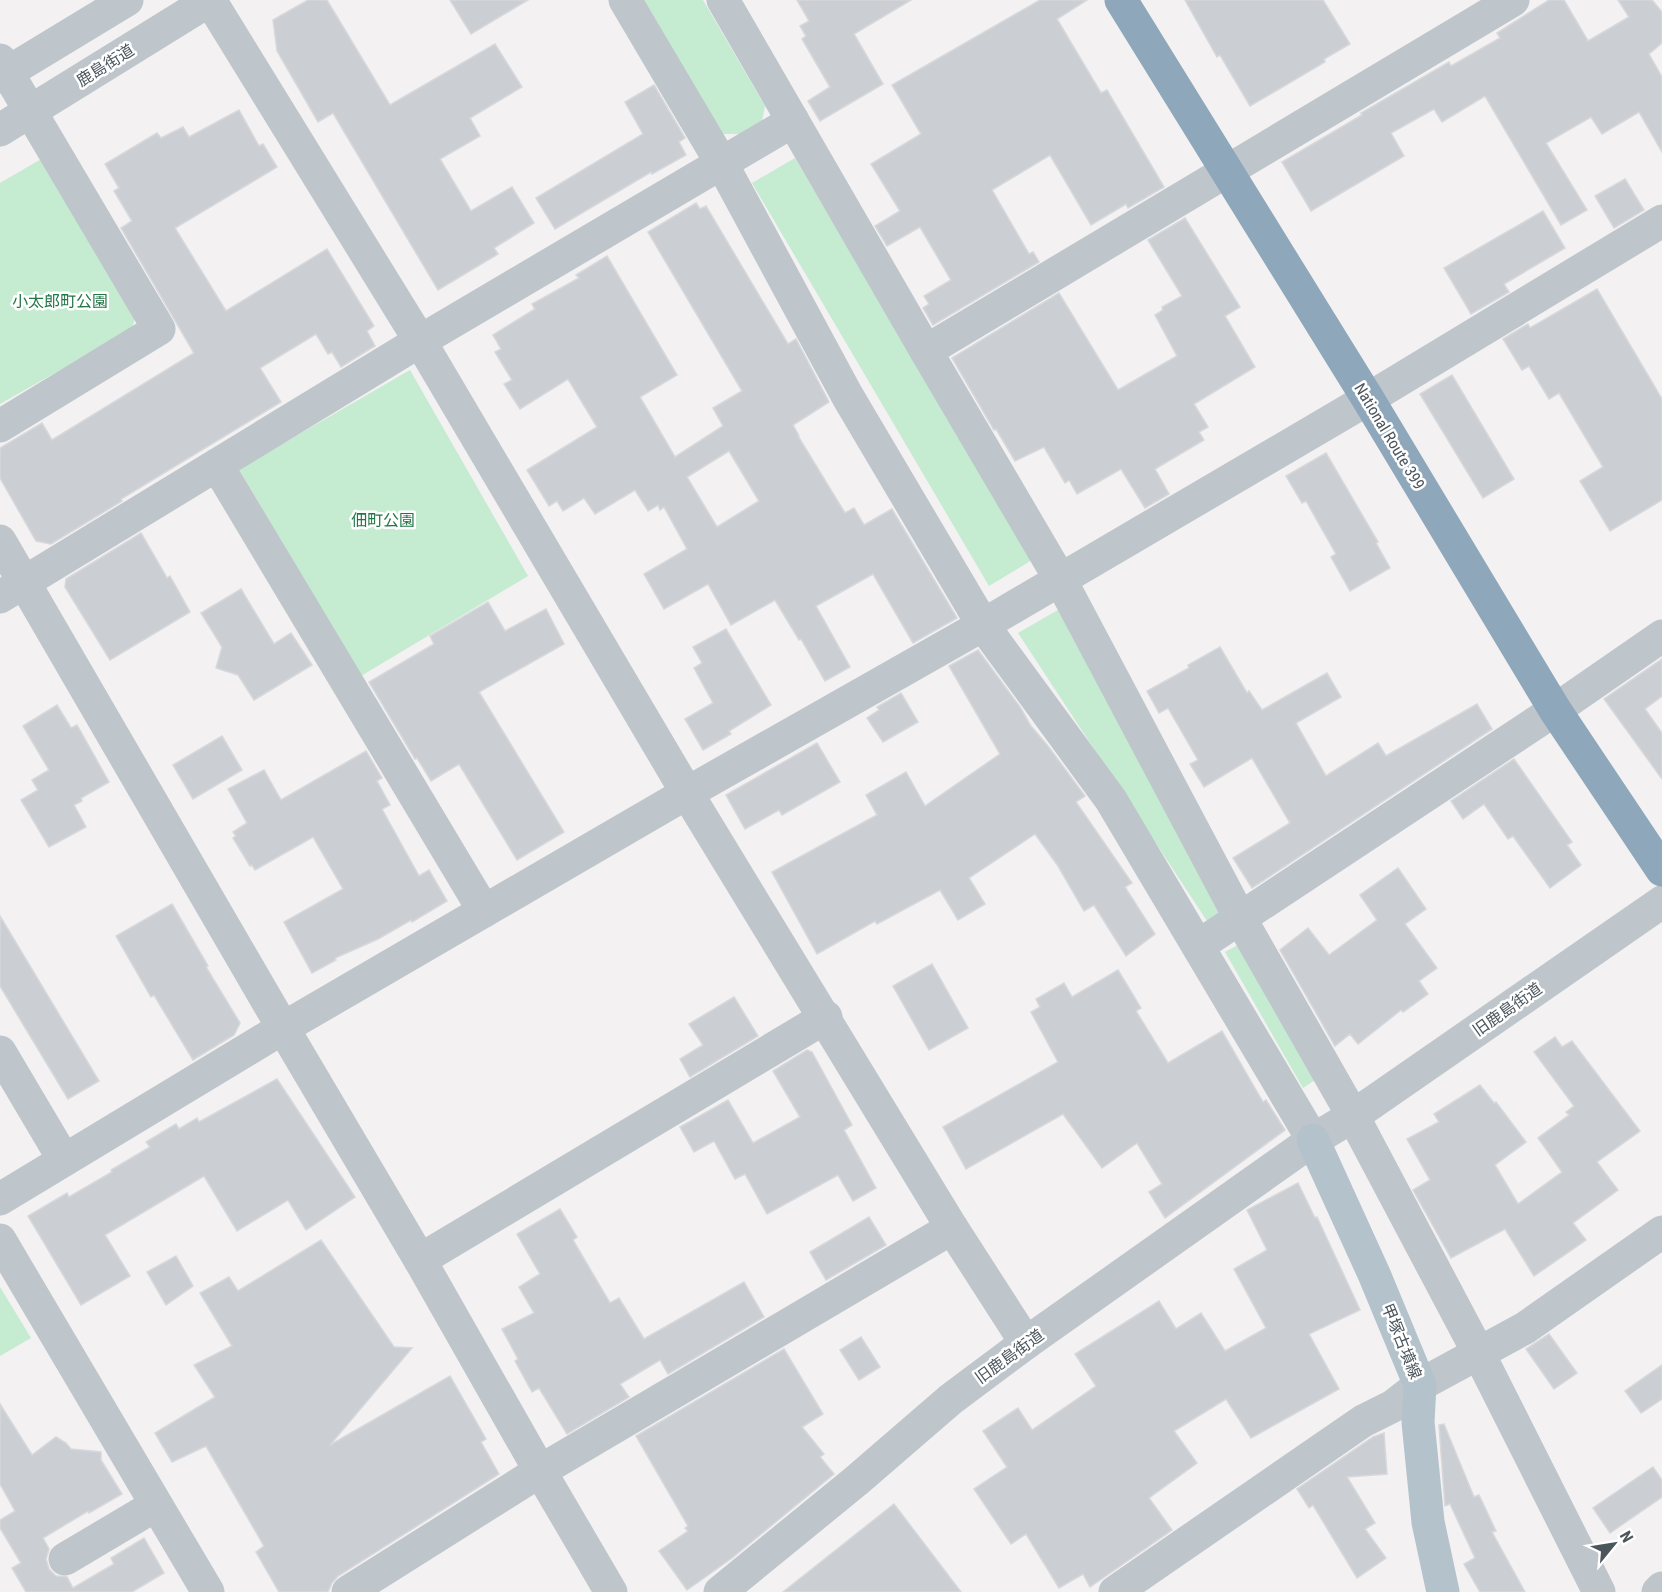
<svg xmlns="http://www.w3.org/2000/svg" width="1662" height="1592" viewBox="0 0 1662 1592" font-family="'Roboto Condensed','Noto Sans JP',sans-serif">
<rect width="100%" height="100%" fill="#f3f1f1"/>
<g fill="#c5ebd1">
<path d="M642,0h61l62,106 -3,15 -21,13h-21z"/>
<path d="M43,158l94,156 -6,16 -131,74v-221z"/>
<path d="M795,158l237,402 -43,26 -237,-403z"/>
<path d="M410,370l118,206 -167,100 -122,-207z"/>
<path d="M1063,607l164,303 -20,11 -189,-288z"/>
<path d="M1238,945l77,135 -12,8 -78,-136z"/>
<path d="M0,1287l31,51 -31,18z"/>
</g>
<g fill="#cbced3" stroke="#d6d8db" stroke-width="1.5" fill-rule="evenodd">
<path d="M308,0h19l63,105 105,-61 27,43 -52,31 10,18 -40,23 31,52 41,-24 22,36 -40,25 4,6 -60,36 -105,-177 -15,9 -41,-71 -4,-31z"/>
<path d="M450,0h78l-57,34z"/>
<path d="M797,0h114l-57,34 29,50 -63,37 -12,-20 22,-14 -28,-48 4,-3 -6,-10 9,-5z"/>
<path d="M1040,0h47l-30,19 44,74 6,-3 57,97 -36,21 -2,-4 -35,21 -41,-70 -58,35 37,64 4,-2 6,10 -106,63 -10,-17 6,-4 -5,-8 27,-16 -31,-53 -33,19 -12,-20 25,-15 -29,-47 50,-30 -29,-49z"/>
<path d="M1185,0h138l27,44 -26,15 1,3 -75,44 -30,-51 -3,2z"/>
<path d="M1549,0h15l24,41 41,-24 -11,-17h34l10,12v31l-13,11 13,23v75l-23,-40 -37,22 -11,-17 -45,26 41,67 -26,15 -76,-129 -43,26 -8,-13 -43,24 13,23 -93,55 -29,-49 80,-47 -1,-2 88,-51 2,4 49,-28 -3,-5z"/>
<path d="M654,85l31,53 -6,4 7,13 -34,19 -1,-2 -96,57 -19,-31 107,-64 -18,-32z"/>
<path d="M239,110l20,36 4,-2 14,23 -102,61 51,83 101,-62 47,77 -7,5 8,15 -34,21 -9,-15 -4,2 -12,-20 -56,34 21,34 -160,97 1,2 -71,43 -15,-3 -36,-63v-30l42,-25 10,17 142,-87 -73,-125 11,-7 -18,-30 5,-3 -14,-24 52,-31 4,5 22,-11 6,10z"/>
<path d="M1625,179l19,31 -30,18 -19,-32z"/>
<path d="M696,203l4,6 6,-3 82,138 8,-5 33,63 -36,23 6,11h-1l47,77 9,-5 10,17 28,-16 65,109 -44,25 -40,-69 -57,32 34,61 -25,14 -24,-42 -2,1 -24,-40 -44,25 -23,-41 -44,25 -20,-35 43,-25 -23,-42 -4,3 -2,-5 -10,6 -13,-21 -40,24 -11,-16 -21,13 -6,-10 -8,5 -22,-36 70,-43 -29,-48 -48,30 -16,-25 8,-4 -17,-28 6,-3 -8,-14 42,-26 -3,-5 47,-26 -3,-3 31,-19 70,119 -37,22 35,60 48,-31 -10,-18 29,-17 -94,-159zM729,451l30,50 -42,26 -30,-50z"/>
<path d="M1543,211l22,37 -61,36 5,8 -38,22 -27,-46z"/>
<path d="M1185,218l55,89 -15,9 30,51 -61,37 14,23 -9,5 5,8 -49,29 14,25 -24,14 -24,-39 -44,25 -8,-14 -4,3 -21,-36 -29,14 -19,-32 -2,1 -42,-72 107,-65 59,97 59,-34 -22,-41 8,-5 -1,-3 20,-11 -34,-56z"/>
<path d="M1597,289l65,110v101l-52,31 -30,-50 23,-14 -44,-74 -10,6 -20,-33 -7,4 -19,-31 25,-15 2,4z"/>
<path d="M1452,375l62,104 -31,19 -63,-104z"/>
<path d="M1326,453l52,89 -2,1 14,25 -40,23 -19,-34 5,-3 -30,-53 -4,2 -16,-27z"/>
<path d="M141,533l26,45 3,-2 20,36 -80,48 -45,-73 1,-8z"/>
<path d="M241,589l33,55 17,-11 21,32 -58,35 -16,-25 -22,-7 6,-21 -21,-34z"/>
<path d="M488,602l17,29 41,-22 18,35 -85,48 85,140 -47,28 -58,-96 -28,17 -14,-23 -2,1 -46,-77 65,-38 -4,-8z"/>
<path d="M726,629l45,76 -42,26 2,3 -28,16 -18,-31 28,-16 -19,-35 8,-5 -9,-16z"/>
<path d="M1220,647l27,46 2,-2 13,19 65,-37 14,24 -45,26 30,53 52,-33 8,13 91,-52 15,25 -240,159 -19,-30 57,-35 -38,-65 -48,29 -14,-23 8,-4 -30,-52 -9,5 -12,-22 42,-23 -1,-3z"/>
<path d="M978,650l42,57 11,19 17,20 37,50 -9,6 56,81 -7,4 30,47 -29,22 -32,-51 -10,6 -26,-45 -23,-32 -66,44 16,26 -27,16 -18,-30 -63,34 -2,-3 -58,33 -45,-82 105,-57 -11,-20 40,-23 19,34 75,-52 -51,-88z"/>
<path d="M1662,659v37l-17,13 17,24v46l-58,-80z"/>
<path d="M901,693l17,29 -35,20 -16,-24 12,-8 -2,-3z"/>
<path d="M57,705l14,23 6,-3 32,57 -28,16 1,3 -8,4 12,22 -37,20 -28,-47 17,-10 -6,-10 17,-10 -26,-44z"/>
<path d="M222,736l20,34 -49,29 -20,-34z"/>
<path d="M817,743l23,39 -58,33 -3,-5 -34,19 -19,-34z"/>
<path d="M366,751l16,27 -5,3 13,24 -8,4 37,67 10,-6 18,31 -35,21 -1,-2 -33,19 -43,19 1,2 -24,13 -28,-51 59,-33 -30,-52 -58,33 -3,-5 -2,1 -17,-28 3,-2 -3,-4 14,-9 -19,-34 36,-19 17,30z"/>
<path d="M1514,759l58,83 -5,3 14,20 -31,23 -37,-52 -5,3 -24,-35 -21,15 -12,-18z"/>
<path d="M1398,868l28,41 -21,15 32,44 -18,13 9,13 -25,18 -2,-2 -43,34 -8,-10 -15,12 -55,-96 28,-22 21,27 48,-35 -17,-25z"/>
<path d="M172,904l36,62 -2,1 34,56 -6,12 -41,25 -39,-65 -3,2 -35,-61z"/>
<path d="M0,916l99,165 -31,18 -68,-113z"/>
<path d="M932,964l36,64 -39,22 -36,-64z"/>
<path d="M1118,970l23,38 -5,3 32,52 54,-32 41,71 3,-2 19,30 -120,88 -16,-26 13,-8 -25,-41 -35,25 -39,-54 -97,55 -23,-42 115,-65 -27,-50 9,-5 -4,-8 28,-16 8,14z"/>
<path d="M734,997l24,39 -68,41 -10,-18 23,-14 -14,-21z"/>
<path d="M1555,1037l7,10 10,-6 68,90 -43,31 21,28 -45,33 13,17 -52,36 -29,-47 -54,29 -38,-68 17,-10 -23,-41 32,-17 -5,-8 46,-29 14,18 2,-1 30,40 -31,23 23,39 44,-32 -24,-34 31,-23 -3,-3 8,-6 -40,-54z"/>
<path d="M807,1050l5,2 40,73 -8,5 32,58 -23,13 -15,-26 -71,39 -22,-40 -10,5 -21,-38 -20,11 -14,-25 48,-27 25,43 47,-26 -27,-46z"/>
<path d="M277,1079l78,118 -49,33 -18,-30 -51,31 -33,-55 -99,59 25,41 -49,29 -53,-89 39,-23 2,4 43,-25 -1,-2 39,-23 -4,-5 30,-18 3,5 18,-11 2,4z"/>
<path d="M1298,1183l17,35 2,-1 43,93 -51,24 30,55 -88,49 -25,-39 -52,32 23,32 -48,35 23,32 -82,57 -7,-13 -24,14 -33,-54 -15,10 -37,-55 33,-22 -24,-36 35,-23 14,22 64,-44 -21,-32 84,-53 17,28 25,-16 24,38 41,-23 -32,-59 33,-19 -20,-40z"/>
<path d="M560,1209l17,28 -4,3 37,63 9,-5 25,41 100,-57 20,35 -96,57 -8,-14 -40,24 9,13 -62,37 -28,-46 -7,4 -17,-31 3,-2 -16,-30 32,-16 -15,-26 21,-13 -23,-40z"/>
<path d="M869,1217l17,28 -60,35 -16,-28z"/>
<path d="M321,1240l73,107 18,1 -82,97 120,-69 36,63 -5,3 18,32 -161,102 -6,7 -4,9h-49l-23,-40 8,-6 -58,-100 -34,16 -17,-29 60,-36 -21,-32 38,-19 -32,-53 29,-16 9,14z"/>
<path d="M176,1256l17,30 -27,19 -19,-33z"/>
<path d="M1549,1334l28,39 -23,16 -28,-40z"/>
<path d="M861,1337l19,30 -21,13 -19,-30z"/>
<path d="M784,1349l39,65 -21,13 22,27 -4,3 14,17 -102,84 -45,32 -28,-39 29,-20 -3,-3 3,-2 -52,-90z"/>
<path d="M1662,1365v34l-21,14 -16,-22z"/>
<path d="M0,1404l32,51 24,-18 10,6 5,6 30,3v8l21,34 -33,19 -1,-2 -45,27 6,11 -3,10 3,10 7,7 11,1 6,11 41,-24 -3,-6 33,-20 20,35 -32,19h-106l-14,-24 9,-5 -21,-35v-8l15,-9 -15,-27z"/>
<path d="M1444,1424l30,73 5,-2 17,36 -4,1 33,60h-45l-16,-28 11,-6 -25,-54 -5,2 -6,-81z"/>
<path d="M1384,1433l3,41 -40,3 28,46 -10,6 21,29 -29,20 -44,-73 -4,3 -12,-19 76,-52z"/>
<path d="M1653,1467l9,13v17l-52,36 -17,-25z"/>
<path d="M894,1504l67,88h-178z"/>
</g>
<g fill="none" stroke-linecap="round" stroke-linejoin="round">
<g stroke="#bec6cc" stroke-width="33">
<path d="M210,0l210,341 267,452 265,435 74,115"/>
<path d="M625,0l97,164 126,233 135,228 128,175 202,340"/>
<path d="M723,0l203,351 134,228 180,339 113,198 125,236 121,240"/>
<path d="M0,60l159,269 -159,97"/>
<path d="M0,77l127,-77"/>
<path d="M0,130l210,-130"/>
<path d="M926,351l587,-351"/>
<path d="M217,465l267,446"/>
<path d="M0,541l283,487 137,232 120,211 71,121"/>
<path d="M0,597l420,-256 373,-220"/>
<path d="M1198,946l357,-236 107,-74"/>
<path d="M0,1052l64,108"/>
<path d="M0,1199l283,-171 404,-235 296,-168 385,-226 294,-178"/>
<path d="M0,1240l208,352"/>
<path d="M420,1260l406,-243"/>
<path d="M65,1559l91,-54"/>
<path d="M348,1592l192,-121 412,-243"/>
<path d="M720,1592l136,-111 95,-82 75,-56 287,-203 40,-24 309,-214"/>
<path d="M1115,1592l248,-171 30,-15 27,-21 105,-57 137,-96"/>
<path d="M1658,1592l4,-4"/>
</g>
<path stroke="#b4c2cc" stroke-width="33" d="M1313,1140l61,134 46,111 -2,37 10,100 15,70"/>
<path stroke="#8ea7ba" stroke-width="33" d="M1121,0l247,399 187,311 107,160"/>
</g>
<g text-anchor="middle" stroke-width="5" stroke-linejoin="round" paint-order="stroke">
<g font-size="16" fill="#4b555c" stroke="#fff">
<text transform="translate(105 65) rotate(-32)" y="6">鹿島街道</text>
<text transform="translate(1390 436) rotate(59)" y="6">National Route 399</text>
<text transform="translate(1507 1009) rotate(-35)" y="6">旧鹿島街道</text>
<text transform="translate(1402 1341) rotate(68)" y="6">甲塚古墳線</text>
<text transform="translate(1009 1356) rotate(-36)" y="6">旧鹿島街道</text>
</g>
<g font-size="16" fill="#227746" stroke="#fff">
<text x="60" y="307">小太郎町公園</text>
<text x="383" y="526">佃町公園</text>
</g>
</g>
<g transform="translate(1614 1544) rotate(60)" stroke="#ffffff" stroke-width="4.5" paint-order="stroke">
<path d="M0-4.5L10 22L0 15L-10 22Z" fill="#4b555c"/>
<text y="-9" font-size="16" font-weight="bold" text-anchor="middle" fill="#4b555c">N</text>
</g>
</svg>
